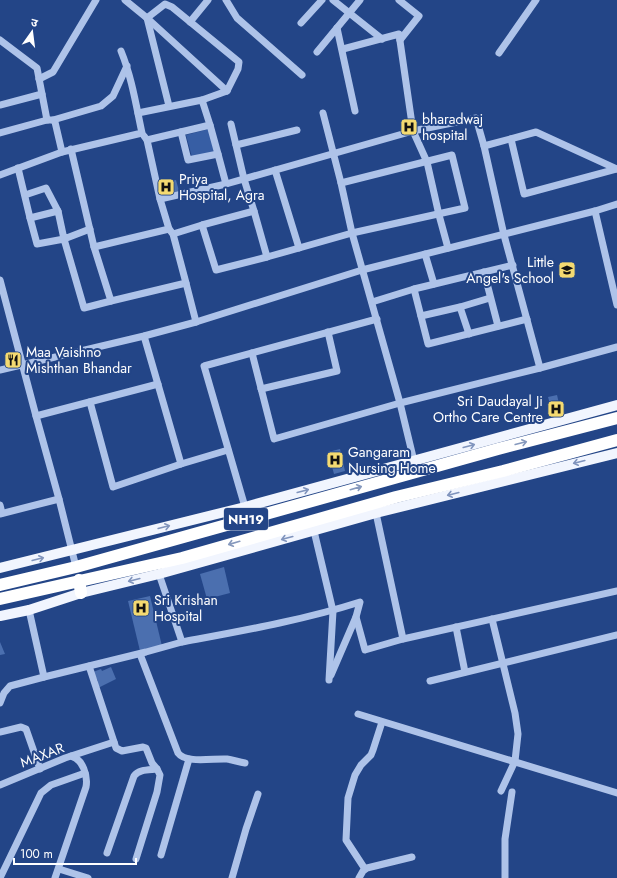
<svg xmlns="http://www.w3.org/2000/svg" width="617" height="878" viewBox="0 0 617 878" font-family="Jost,'Noto Sans Devanagari',sans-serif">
<rect width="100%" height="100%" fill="#234587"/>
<path fill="#375ea4" d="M209,129l5,23 -22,5 -6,-22z"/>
<g fill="#4b6faf">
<path d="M176,180l3,11 -15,3 -3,-10z"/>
<path d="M557,395l5,21 -8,2 -6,-21z"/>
<path d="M340,449l5,22 -11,3 -6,-22z"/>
<path d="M224,567l6,26 -23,6 -7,-25z"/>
<path d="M150,596l12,50 -22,5 -12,-50z"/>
<path d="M0,642l5,12 -5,1z"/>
<path d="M111,667l5,12 -18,9 -2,-6 2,-1 -5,-9 8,-3 1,2z"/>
</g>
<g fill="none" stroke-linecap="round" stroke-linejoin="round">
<g stroke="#aec3e9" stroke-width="7">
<path d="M125,0l22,18 80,73"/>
<path d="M226,0l11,18 65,57"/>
<path d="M333,0l49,39"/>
<path d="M399,0l20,16 -19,24"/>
<path d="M147,18l18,-14 7,3 67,55 -1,7 -11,22 -25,9"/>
<path d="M147,18l22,88"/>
<path d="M190,22l18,-22"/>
<path d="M301,23l21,-23"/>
<path d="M337,28l18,83"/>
<path d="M0,40l37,28 10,52"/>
<path d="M343,49l56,-15 14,97 14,31 12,53 9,33"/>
<path d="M317,52l43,-52"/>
<path d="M499,53l37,-53"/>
<path d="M39,79l14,-7 43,-72"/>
<path d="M0,105l42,-11"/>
<path d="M138,113l64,-13 8,25 -63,15 -3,-4"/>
<path d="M323,113l18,70 11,50 48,170 14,58"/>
<path d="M53,120l48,-14 12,-10 14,-30"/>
<path d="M231,124l13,55 10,32 13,46 85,-24 113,-25 -13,-53 -111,28"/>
<path d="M210,125l8,29"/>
<path d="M181,132l7,28 30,-6 8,30"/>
<path d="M0,133l47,-13h6l2,2 7,30"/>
<path d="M511,139l13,55 93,-25"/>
<path d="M236,145l61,-15"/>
<path d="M484,146l52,-14 81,37"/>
<path d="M71,149l23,98 75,-18 -9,-30 -13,-59"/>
<path d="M18,168l12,50 28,-7 6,28 26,-10"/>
<path d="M275,170l24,78"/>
<path d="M0,175l62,-23 80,-19c-6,-28 -10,-55 -21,-82"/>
<path d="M25,195l21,-7 12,23"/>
<path d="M160,199l66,-15 187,-53 63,-13 8,28 20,89 36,133"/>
<path d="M595,211l22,94"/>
<path d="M30,218l7,26 27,-5 20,69 27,-7"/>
<path d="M202,225l14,45 51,-13"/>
<path d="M173,234l29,-9 52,-14"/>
<path d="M94,247l17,54 75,-18 -13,-49 -4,-5"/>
<path d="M425,254l9,30"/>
<path d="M513,265l-99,24 14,55 99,-25"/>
<path d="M484,272l14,54"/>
<path d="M0,280l36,136 23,83 17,68"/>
<path d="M186,283l10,39"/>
<path d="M372,302l42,-13"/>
<path d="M460,307l9,27"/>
<path d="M421,316l39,-9 30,-9"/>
<path d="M144,336l37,128"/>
<path d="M252,353l22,86 126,-36 140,-35 77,-21"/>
<path d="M0,370l144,-34 52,-14 166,-52 233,-59 22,-7"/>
<path d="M261,389l76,-18 -9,-39"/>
<path d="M90,402l23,85 68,-23 47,-14"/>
<path d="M36,416l122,-32"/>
<path d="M0,505l2,8"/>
<path d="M245,507l-41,-141 173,-47"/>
<path d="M376,513l27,126 214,-48"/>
<path d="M0,514l59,-15"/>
<path d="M314,531l19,80 -4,69"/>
<path d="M159,574l23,68c59,-11 122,-22 178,-40l-4,15 9,33 38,-11"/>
<path d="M29,610l15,67 102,-25 36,-10"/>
<path d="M492,619l23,94 3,21 -3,27 -14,30"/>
<path d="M456,627l9,45"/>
<path d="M140,654l38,99c8,11 36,5 49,6 6,1 12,3 18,4"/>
<path d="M89,666l27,82 6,3 21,-4 3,1 6,15 5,6 3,6 -3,17 -21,67"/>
<path d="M331,675l25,-58"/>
<path d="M430,681l187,-46"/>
<path d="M0,703l4,-10 6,-7 34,-9"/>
<path d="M358,714l259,79"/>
<path d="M0,732l21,-5 5,2 14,40"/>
<path d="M71,756l43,-14"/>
<path d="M0,785l65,-27 6,-2c12,3 17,20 15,31l-31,91"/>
<path d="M107,853l27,-77c5,-7 15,-6 23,-7"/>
<path d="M161,855l28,-96"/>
<path d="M59,869l29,9"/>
<path d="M365,869l-19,-29 2,-42 7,-23 6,-10 10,-10 2,-5 9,-28"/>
<path d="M0,878l41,-85 10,-8 34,-12"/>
<path d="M232,878l14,-49 12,-35"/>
<path d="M359,878l4,-7 4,-3 45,-11"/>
<path d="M505,878v-39l7,-47"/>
</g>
<g stroke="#f1f5fe" stroke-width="10">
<path d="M0,568l245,-61 372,-102"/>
<path d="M0,616l29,-6 52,-17 78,-19 217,-61 241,-60"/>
</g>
<g stroke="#fff" stroke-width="12">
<path d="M79,580l2,13"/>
<path d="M0,585l76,-18 422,-118 119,-31"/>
<path d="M0,599l182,-41 214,-61 107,-26 114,-31"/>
</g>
</g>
<defs><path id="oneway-shaft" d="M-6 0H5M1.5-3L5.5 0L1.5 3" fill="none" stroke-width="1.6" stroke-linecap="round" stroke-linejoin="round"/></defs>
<g stroke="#8699bd">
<use href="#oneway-shaft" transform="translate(521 443) rotate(-14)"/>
<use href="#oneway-shaft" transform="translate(356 488) rotate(-16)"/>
<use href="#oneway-shaft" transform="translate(234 543) rotate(164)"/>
</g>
<g stroke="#8094bd">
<use href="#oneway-shaft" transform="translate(469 446) rotate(-15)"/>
<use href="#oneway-shaft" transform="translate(579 462) rotate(166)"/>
<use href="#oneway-shaft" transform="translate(303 491) rotate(-15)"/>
<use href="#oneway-shaft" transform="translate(453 494) rotate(166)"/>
<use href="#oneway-shaft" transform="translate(164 527) rotate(-14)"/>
<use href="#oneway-shaft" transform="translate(287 538) rotate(165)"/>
<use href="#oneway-shaft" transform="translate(38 559) rotate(-14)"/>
<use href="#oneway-shaft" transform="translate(134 580) rotate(166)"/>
</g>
<defs>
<g id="hospital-square" transform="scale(0.9)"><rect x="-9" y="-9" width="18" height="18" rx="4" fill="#f4da71" stroke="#234587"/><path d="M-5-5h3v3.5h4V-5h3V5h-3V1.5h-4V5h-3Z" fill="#111"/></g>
<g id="school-square" transform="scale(0.9)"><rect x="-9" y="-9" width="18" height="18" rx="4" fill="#f4da71" stroke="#234587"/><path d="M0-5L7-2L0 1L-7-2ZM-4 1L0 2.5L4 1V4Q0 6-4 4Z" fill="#111"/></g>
<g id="restaurant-square" transform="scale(0.9)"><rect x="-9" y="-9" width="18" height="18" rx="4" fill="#f4da71" stroke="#234587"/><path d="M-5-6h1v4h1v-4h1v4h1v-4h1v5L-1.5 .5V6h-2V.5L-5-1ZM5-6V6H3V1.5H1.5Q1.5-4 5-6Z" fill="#111"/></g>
</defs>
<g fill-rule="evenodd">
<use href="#hospital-square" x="409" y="127"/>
<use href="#hospital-square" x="166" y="187"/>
<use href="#school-square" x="567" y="270"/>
<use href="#restaurant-square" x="13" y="360"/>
<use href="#hospital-square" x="556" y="409"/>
<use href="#hospital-square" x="335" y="460"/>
<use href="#hospital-square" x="141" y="608"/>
</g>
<g text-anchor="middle" stroke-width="4" stroke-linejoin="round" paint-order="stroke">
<rect fill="#234587" stroke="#bdc7db" stroke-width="1" x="224" y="508" width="44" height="22" rx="3"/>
<g font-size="13" font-weight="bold" fill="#fff">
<text x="246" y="524">NH19</text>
</g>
<g font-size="14" fill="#fff" stroke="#234587" text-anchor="start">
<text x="422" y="124">bharadwaj<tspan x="422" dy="16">hospital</tspan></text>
<text x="179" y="184">Priya<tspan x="179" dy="16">Hospital, Agra</tspan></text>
<text x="554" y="267" text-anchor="end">Little<tspan x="554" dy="16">Angel's School</tspan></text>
<text x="26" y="357">Maa Vaishno<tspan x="26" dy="16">Mishthan Bhandar</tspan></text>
<text x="543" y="406" text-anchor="end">Sri Daudayal Ji<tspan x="543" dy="16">Ortho Care Centre</tspan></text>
<text x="348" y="457">Gangaram<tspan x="348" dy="16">Nursing Home</tspan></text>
<text x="154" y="605">Sri Krishan<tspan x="154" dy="16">Hospital</tspan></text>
</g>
<g font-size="14" fill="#fff" stroke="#234587">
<text transform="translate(42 755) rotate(-21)" y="5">MAXAR</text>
</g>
</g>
<g transform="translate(32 32) rotate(14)" stroke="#234587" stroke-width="3" paint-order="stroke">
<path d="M0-3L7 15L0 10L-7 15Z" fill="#ffffff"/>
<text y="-6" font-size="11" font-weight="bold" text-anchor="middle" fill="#ffffff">उ</text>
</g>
<path d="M14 858v6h122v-6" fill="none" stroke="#ffffff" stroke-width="2"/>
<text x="20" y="858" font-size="12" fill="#ffffff" stroke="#234587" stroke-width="3" paint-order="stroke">100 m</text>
</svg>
